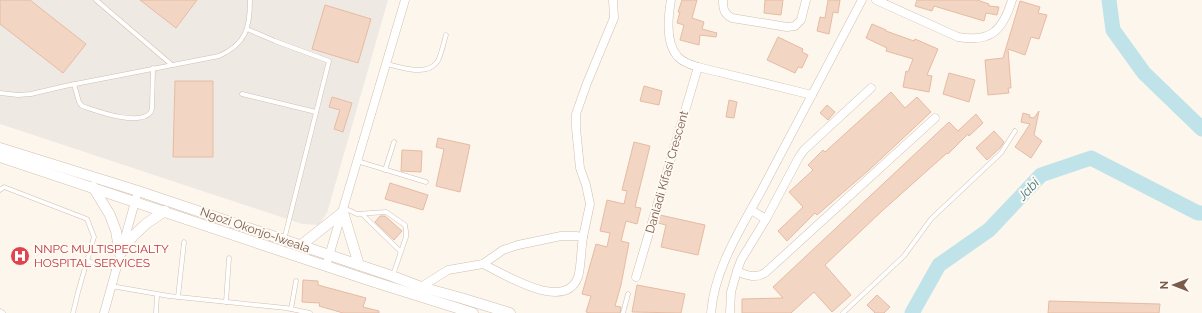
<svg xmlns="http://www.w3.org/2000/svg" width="1202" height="313" viewBox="0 0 1202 313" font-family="Raleway,sans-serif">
<rect width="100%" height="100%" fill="#fdf6ec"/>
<path fill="#efe9e4" d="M0,0h388l-61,213 -8,12 -17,-1 -302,-100z"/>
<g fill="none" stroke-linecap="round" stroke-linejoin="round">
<g stroke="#bfe3e8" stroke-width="15">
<path d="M1109,0l4,30 31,43 58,56"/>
<path d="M912,313l27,-48 50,-35 52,-55 50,-17 107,55h4"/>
</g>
</g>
<g fill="#f3d5c3" stroke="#e6bba3">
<path d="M0,0h30l56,44 -23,29 -63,-49z"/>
<path d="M140,0h57l-21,28z"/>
<path d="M682,0h15l-5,18 12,4 -2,7 15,4 -1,4 -16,-2 -1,10 -19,-5 4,-15 -7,-2 3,-11h-2z"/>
<path d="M765,0h18l-2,15 -17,-2z"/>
<path d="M828,0h12l-2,13 -5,-1 -4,22 -12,-3 3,-14 5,1z"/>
<path d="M917,0h60l12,4v2l10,1 -2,8 -11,-2 -2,8 -50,-15 -2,5 -17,-5z"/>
<path d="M1020,1l20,6 -2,6 9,2 -8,24 -8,-2 -6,18 -17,-6 3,39h-3l1,5 -21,2 -3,-35 18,-2z"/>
<path d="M325,5l46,14 -13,44 -46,-14z"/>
<path d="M872,24l14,6v1l28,10 1,-2 23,10 -11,26 5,1 -3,16 -26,-5 3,-16 2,1 5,-13 -27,-8 1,-3 -21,-10z"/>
<path d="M778,37l25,12 -1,3 6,3 -6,13 -4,-1 -3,6 -28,-13z"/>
<path d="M949,73l26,7 -6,22 -26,-8z"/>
<path d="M175,81h38v76h-40z"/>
<path d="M644,86l18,5 -3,14 -19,-4z"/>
<path d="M891,92l14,16 12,-11 14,15 -62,58 -52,45 -2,-2 -28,28 -9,-10 25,-24 -14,-15 24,-22 -5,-5 15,-15 2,2z"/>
<path d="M332,97l20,6 -9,29 -9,-3 6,-19 -11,-3z"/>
<path d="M729,100l8,2 -3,16 -8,-1z"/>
<path d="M827,105l8,7 -7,8 -8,-7z"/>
<path d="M1039,111l-5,24 8,6 -11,17 -16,-11 15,-23 -9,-2 2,-9 7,2 -1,2 5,1z"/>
<path d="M976,114l7,9 -14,13 -1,-2 -20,20 -1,-1 -65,58 -57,54 26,30 -19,17 -18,-20 -23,21h-49v-14l41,-1 -10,-11 176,-165 9,9z"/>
<path d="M994,131l10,11 -4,6 -13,12 -11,-12z"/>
<path d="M438,138l32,7 -10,47 -24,-6 8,-37 -8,-2z"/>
<path d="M634,142l16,4 -15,61 6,1 -4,16 -11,-3 -5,20 8,2 -8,42 -6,21 6,1 -1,6h-30l-4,-1 5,-16 -9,-2 14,-50 11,3 3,-14 -10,-2 7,-31 17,4 3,-13 -5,-1z"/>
<path d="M402,150l20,1 -1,21 -20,-1z"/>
<path d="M390,183l38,12 -5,15 -38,-11z"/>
<path d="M660,215l45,10 -7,30 -37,-8 5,-22 -8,-2z"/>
<path d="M380,216h5l17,15 -8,9 -19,-18z"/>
<path d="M303,280l15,1v4l48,13 -3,9 16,4v2h-36l-24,-7 1,-3 -18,-1z"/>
<path d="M637,285l48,9 -4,19 -49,-1z"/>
<path d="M877,295l13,12 -6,6h-9l-8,-8z"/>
<path d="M1049,301l111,3 -1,9h-111z"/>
</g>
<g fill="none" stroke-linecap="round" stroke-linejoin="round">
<g stroke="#d1beb0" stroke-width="5">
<g id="service">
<path d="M96,0l76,65"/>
<path d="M247,29l28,12 54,20 -45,179"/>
<path d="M386,64c16,3 40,13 51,-2 4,-5 7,-21 9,-27"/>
<path d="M74,84l5,18 3,4c15,5 57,21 69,6l1,-4 1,-40"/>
<path d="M0,93l18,2 13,-1 34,-8 154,-30c27,-12 31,-28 31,-56"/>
<path d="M242,94l74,18"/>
<path d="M357,161l69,21"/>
<path d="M385,170l9,-28"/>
<path d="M0,190l4,-3 83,32 7,18 -16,55 -5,21"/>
<path d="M344,208l13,6 29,-2 19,13 1,6v6l-13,38"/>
<path d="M362,214l38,37"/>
<path d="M86,261l30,7"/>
<path d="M111,286l58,10 117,12 24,5"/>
<path d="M178,297l6,-55"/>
<path d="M226,302l3,-44"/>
<path d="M291,309l5,-28"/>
<path d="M0,311l3,2"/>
<path d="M156,313l1,-18"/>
<path d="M623,313l5,-19"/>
<path d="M843,313l61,-57 27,-37 70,-66 14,-22"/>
</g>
</g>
<g stroke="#d1beb0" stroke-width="9">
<g id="minor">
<path d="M671,0c-3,17 -6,43 7,57 5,5 13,8 20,10l114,28"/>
<path d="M723,0c0,9 1,14 9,18l55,9 8,-1 6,-6 5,-20"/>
<path d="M876,0l82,37c33,6 45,-7 54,-37"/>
<path d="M751,210l15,9"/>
<path d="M483,264c21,10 82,49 95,13 3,-8 3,-29 5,-40"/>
<path d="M326,266l79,-266"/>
<path d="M737,271c10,5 20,8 29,1l169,-154"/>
<path d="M636,277l62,-210"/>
<path d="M421,287l27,-17 35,-6 20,-14 15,-5 43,-9h15l7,1 7,-33 -4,-19 -6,-17 -4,-40v-14l11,-31 27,-65 -1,-18"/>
<path d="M104,313l34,-122"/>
<path d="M711,313c4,-49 34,-90 56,-133 32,-60 63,-120 95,-180"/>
<path d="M730,313l1,-21 6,-21 4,-11 25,-41 33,-62 5,-7 67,-62"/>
</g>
</g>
<g stroke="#d1beb0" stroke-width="11">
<g id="tertiary">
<path d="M0,148l138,43 254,85 29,11 40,11 49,15"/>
<path d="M0,157l368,123 105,33"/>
<path d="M93,187l17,28 6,16 4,23"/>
<path d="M300,246l43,-34 16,53"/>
<path d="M120,254l13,-18 14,-13 18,-12"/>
</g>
</g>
<use href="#service" stroke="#fff" stroke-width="4"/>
<use href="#minor" stroke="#fff" stroke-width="8"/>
<use href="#tertiary" stroke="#fff" stroke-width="10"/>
</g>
<defs>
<g id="hospital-disc" transform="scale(1)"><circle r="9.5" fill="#e0444e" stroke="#fffaf3"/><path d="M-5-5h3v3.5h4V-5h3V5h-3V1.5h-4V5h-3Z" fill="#fff"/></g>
</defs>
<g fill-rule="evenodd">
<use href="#hospital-disc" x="20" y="256"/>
</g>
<g text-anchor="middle" stroke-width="4" stroke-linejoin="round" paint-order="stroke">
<g font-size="12" fill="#7a5c4d" stroke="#fffaf3">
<text transform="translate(667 172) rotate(-74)" y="4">Danladi Kifasi Crescent</text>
<text transform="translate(255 230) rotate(19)" y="4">Ngozi Okonjo-Iweala</text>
</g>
<g font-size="12" fill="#be3a42" stroke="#fffaf3" text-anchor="start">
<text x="34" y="253">NNPC MULTISPECIALTY<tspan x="34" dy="14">HOSPITAL SERVICES</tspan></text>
</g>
<g font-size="13" font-style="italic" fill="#437c86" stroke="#fffaf3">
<text transform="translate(1028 189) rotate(-47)" y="5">Jabi</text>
</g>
</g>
<g transform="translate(1174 285) rotate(270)" stroke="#fffaf3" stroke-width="3" paint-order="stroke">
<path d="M0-3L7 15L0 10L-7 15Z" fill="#7a5c4d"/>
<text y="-6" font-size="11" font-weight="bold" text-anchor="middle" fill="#7a5c4d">N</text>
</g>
</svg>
